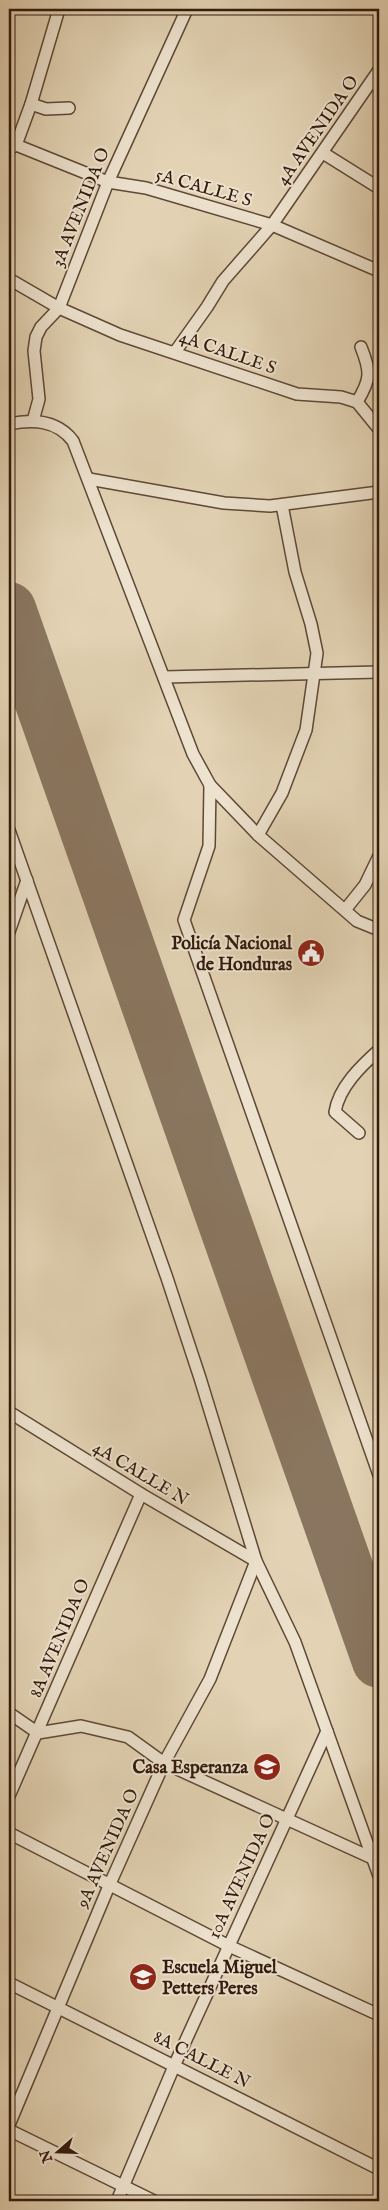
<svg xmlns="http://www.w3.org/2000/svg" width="388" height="2210" viewBox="0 0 388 2210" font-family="'IM FELL English',serif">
<rect width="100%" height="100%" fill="#e3d3b4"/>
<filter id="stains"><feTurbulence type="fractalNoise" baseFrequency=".004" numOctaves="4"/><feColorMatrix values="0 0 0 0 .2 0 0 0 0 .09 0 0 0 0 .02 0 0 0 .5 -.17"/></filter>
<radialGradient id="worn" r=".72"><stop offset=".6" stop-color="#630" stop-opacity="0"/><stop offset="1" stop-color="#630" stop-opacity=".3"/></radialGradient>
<path fill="#c5b398" stroke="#7c6652" d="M9,870l8,22 -8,24z"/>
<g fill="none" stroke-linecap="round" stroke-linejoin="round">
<path stroke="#8a7660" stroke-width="54" d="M9,609l370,1052"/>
<g stroke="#5e4837" stroke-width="14">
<g id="minor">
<path d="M31,104l15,5 23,-1"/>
<path d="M16,145l92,37 38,6 126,37 107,46"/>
<path d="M9,149l7,-4 15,-41 28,-95"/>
<path d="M323,153l56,35"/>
<path d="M9,279l50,29 61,27 177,59 44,3 16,5 22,27"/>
<path d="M175,352l32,-45 16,-26 49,-56 107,-155"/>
<path d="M357,402c14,-23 14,-30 4,-55"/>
<path d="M33,421l6,-22 -5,-48 2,-14 5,-10 18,-19 49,-126 79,-173"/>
<path d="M9,424c24,-5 48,-4 64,17l120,313 17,31 48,50 99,86 22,9"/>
<path d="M89,479l135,24 46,3 109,-14"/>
<path d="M164,677l215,-5"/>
<path d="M210,785l-1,61 -25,74 195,555"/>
<path d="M9,830l158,448 33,100 56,183 39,81 84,234"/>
<path d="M258,835l24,-42 24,-63 11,-77 -6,-29 -16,-52 -13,-67"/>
<path d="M345,910l20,-25 14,-29"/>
<path d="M9,932l18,-52"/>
<path d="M359,1133l-24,-21c4,-25 26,-46 44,-62"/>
<path d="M9,1412l132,82 115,67 -46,118 -46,84 -55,123 -100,239"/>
<path d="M9,1713l29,20 43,-7 47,11 36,26 208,95"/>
<path d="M9,1796l132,-302"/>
<path d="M9,1833l220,113 150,69"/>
<path d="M9,1983l370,186"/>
<path d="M9,2130l145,71"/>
<path d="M117,2201l58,-137 152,-333"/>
</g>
</g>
<use href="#minor" stroke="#ede2ce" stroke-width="11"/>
</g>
<defs>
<g id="civic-disc" transform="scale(1.4375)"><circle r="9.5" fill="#8f2418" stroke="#ede2ce"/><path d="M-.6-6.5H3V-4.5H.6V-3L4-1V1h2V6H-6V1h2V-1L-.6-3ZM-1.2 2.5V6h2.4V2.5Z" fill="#fff"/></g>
<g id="school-disc" transform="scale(1.4375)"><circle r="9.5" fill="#8f2418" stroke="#ede2ce"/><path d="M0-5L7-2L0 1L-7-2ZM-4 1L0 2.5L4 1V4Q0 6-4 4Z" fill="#fff"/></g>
</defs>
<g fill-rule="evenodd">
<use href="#civic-disc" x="311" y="953"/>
<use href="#school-disc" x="267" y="1767"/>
<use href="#school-disc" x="143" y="1977"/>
</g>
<g text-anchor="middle" stroke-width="4" stroke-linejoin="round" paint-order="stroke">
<g font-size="18" fill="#32190d" stroke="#ede2ce">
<text transform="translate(317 130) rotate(-55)" y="6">4A AVENIDA O</text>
<text transform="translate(204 187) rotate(16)" y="6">5A CALLE S</text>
<text transform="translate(80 207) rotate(-68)" y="6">3A AVENIDA O</text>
<text transform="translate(228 352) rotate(19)" y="6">4A CALLE S</text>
<text transform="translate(141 1473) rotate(31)" y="6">4A CALLE N</text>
<text transform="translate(59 1638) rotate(-67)" y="6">8A AVENIDA O</text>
<text transform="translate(107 1848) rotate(-66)" y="6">9A AVENIDA O</text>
<text transform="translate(241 1876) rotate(-65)" y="6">10A AVENIDA O</text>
<text transform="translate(202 2059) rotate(27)" y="6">8A CALLE N</text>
</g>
<g font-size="18" font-weight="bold" fill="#32190d" stroke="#ede2ce" text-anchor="end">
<text x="292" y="949">Policía Nacional<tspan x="292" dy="21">de Honduras</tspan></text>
<text x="248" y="1773">Casa Esperanza</text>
<text x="162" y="1973" text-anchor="start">Escuela Miguel<tspan x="162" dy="21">Petters Peres</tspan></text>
</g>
</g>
<rect width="388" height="2210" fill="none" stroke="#e3d3b4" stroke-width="30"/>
<rect x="10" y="10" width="368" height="2190" fill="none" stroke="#32190d" stroke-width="2.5"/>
<rect x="15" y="15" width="358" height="2180" fill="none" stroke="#32190d"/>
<g transform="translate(58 2152) rotate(250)" stroke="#ede2ce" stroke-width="4" paint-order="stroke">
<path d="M0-4L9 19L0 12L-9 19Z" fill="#32190d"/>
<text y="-8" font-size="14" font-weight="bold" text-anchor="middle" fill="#32190d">N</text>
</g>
<rect width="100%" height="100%" filter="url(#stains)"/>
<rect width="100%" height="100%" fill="url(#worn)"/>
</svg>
